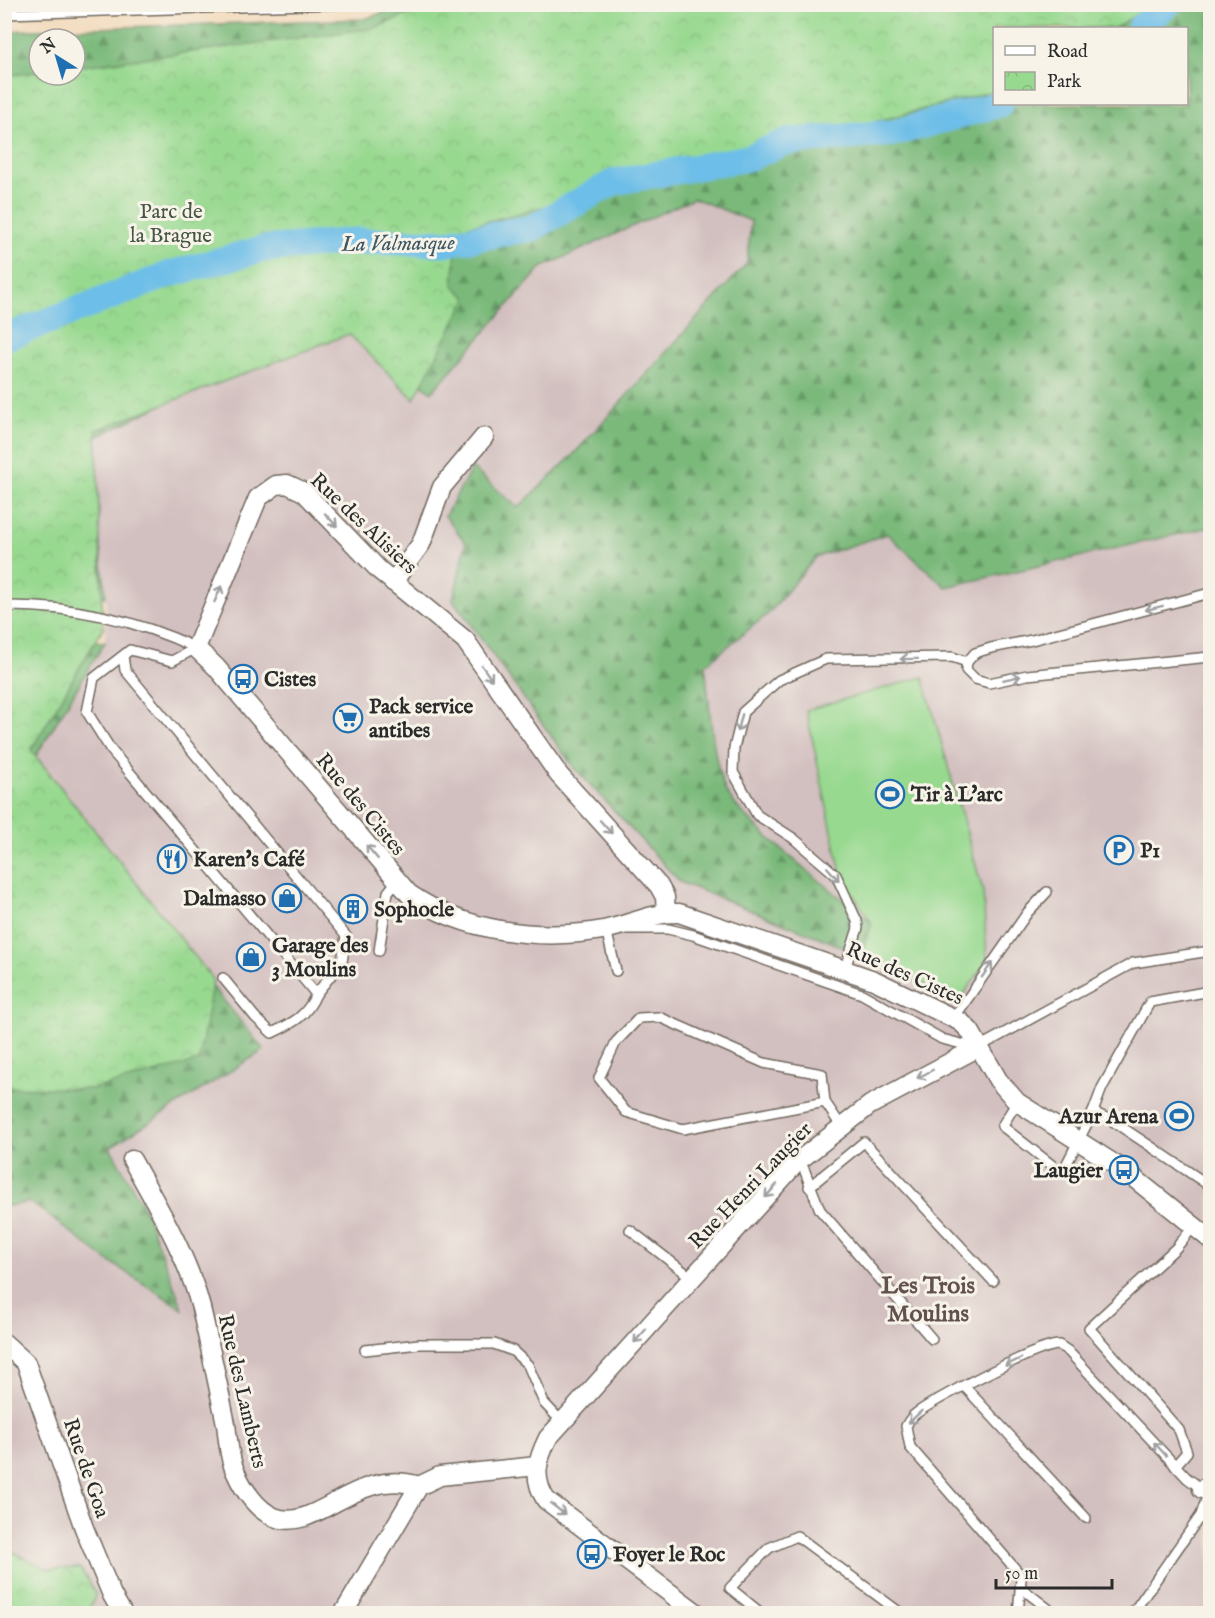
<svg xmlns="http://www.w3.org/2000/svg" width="1215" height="1618" viewBox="0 0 1215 1618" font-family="'IM FELL English',serif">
<defs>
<pattern id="forest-firs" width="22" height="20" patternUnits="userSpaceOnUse" patternTransform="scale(1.5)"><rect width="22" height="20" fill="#7ab97a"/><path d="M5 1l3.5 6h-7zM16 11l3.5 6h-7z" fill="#649764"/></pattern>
<pattern id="park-crowns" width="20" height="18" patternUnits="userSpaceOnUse" patternTransform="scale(1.5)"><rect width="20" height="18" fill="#98d990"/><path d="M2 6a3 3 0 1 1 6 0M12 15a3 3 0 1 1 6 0" fill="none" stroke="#83ba7c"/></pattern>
</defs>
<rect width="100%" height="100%" fill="#f7f3e8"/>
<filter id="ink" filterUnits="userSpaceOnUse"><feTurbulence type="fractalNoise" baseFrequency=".0167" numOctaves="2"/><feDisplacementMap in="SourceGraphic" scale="12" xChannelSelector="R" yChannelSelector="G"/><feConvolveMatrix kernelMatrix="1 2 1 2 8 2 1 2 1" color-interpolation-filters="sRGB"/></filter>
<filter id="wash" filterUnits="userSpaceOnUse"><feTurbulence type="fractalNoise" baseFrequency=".008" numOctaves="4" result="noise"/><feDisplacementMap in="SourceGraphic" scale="24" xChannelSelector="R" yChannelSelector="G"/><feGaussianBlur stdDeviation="1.35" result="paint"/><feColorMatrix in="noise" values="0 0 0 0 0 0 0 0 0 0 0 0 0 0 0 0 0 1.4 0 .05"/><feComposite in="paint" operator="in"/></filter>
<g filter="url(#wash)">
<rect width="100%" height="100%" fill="#f3dabc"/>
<path fill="#d2bfbf" d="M694,198l58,23 -5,41 -174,193 -55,53 -46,-40 -6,75 -13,57 294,218 -23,-29 -10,-49 -9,-75 64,-52 47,-56 71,-23 59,53 264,-60v1086h-1157l-48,-65v-341l25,-5 77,58 75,48 -38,-100 -34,-61 154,-97 -233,-286 74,-122 1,-45 -19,-156 247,-121 98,72 109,-124z"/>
<g fill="url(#forest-firs)" stroke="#527252" stroke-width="1.5" fill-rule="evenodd">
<path d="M408,4l802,1v522l-264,60 -59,-53 -71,23 -47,56 -64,52c5,40 6,84 19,122 10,30 118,111 148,136l-11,31 -181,-72 -108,-117 -119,-165 13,-57 -21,-27 27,-48 46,40 55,-53 174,-192 4,-42 -57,-23 -153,70 -109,124 -98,-72 -246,121 18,156 -55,-13h-46v-553l359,-12zM994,28h192v76h-192zM39,39h36v36h-36z"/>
<path d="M4,636l101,6 -74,122 233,286 -154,97 34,61 39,101 -76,-49 -77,-58 -25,5z"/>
</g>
<g fill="url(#park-crowns)" stroke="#62825e" stroke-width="1.5">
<path d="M431,5h721l-37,23h-121v63l-552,142 15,6 -4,46 14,13 -53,101 -65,-65 -253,96 7,198 -72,122 182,229 -14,82 -106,28 -88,-2 -1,-1011 35,-4v3h36v-8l300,-39z"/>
<path d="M5,1547l41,22 34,-1 16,26 -8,19h-83z"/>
</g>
<path fill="#98d990" stroke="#62825e" stroke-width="1.5" d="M923,677l60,214 4,70 -28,40 -98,-47 11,-31 -30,-45 -36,-168z"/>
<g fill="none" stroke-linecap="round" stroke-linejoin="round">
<g stroke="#6dbee8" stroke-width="27">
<path d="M1140,28l28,-24"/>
<path d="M4,338l166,-64 93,-25 94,-8 91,2 84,-15 82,-46 134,-24 38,-16 108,-9 106,-29"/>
</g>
</g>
</g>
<g filter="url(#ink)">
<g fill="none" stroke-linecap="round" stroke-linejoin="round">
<g stroke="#71685e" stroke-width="12">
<g id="lane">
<path d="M4,14l337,-10"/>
<path d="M1210,593l-178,47 -41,8 -16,5 -8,9 -1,8 9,9 14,4 38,-8 183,-18"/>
<path d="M4,606c65,-1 134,14 192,42"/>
<path d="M196,648l-24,13 -42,-11 -36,28 -7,34 24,38 205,244c-9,22 -23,29 -44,39l-17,-16 -32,-39"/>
<path d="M123,656l2,14 221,266 -4,26 -26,32"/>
<path d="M609,929h-3l10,42"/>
<path d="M626,929h42l25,6 169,59 80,45 35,9 156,-85 77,-12"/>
<path d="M379,951l9,-59 8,-10"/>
<path d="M845,969l13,-41 -1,-7 -21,-46 -43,-37 -36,-23 -24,-43 1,-24 9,-36 36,-32 47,-21 126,-2 15,5"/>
<path d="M954,1018l74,-106 19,-20"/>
<path d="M825,1102l-3,-28 -58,-11 -105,-46 -20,1 -23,24 -17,36 27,34 57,17 142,-27 16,24"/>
<path d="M1017,1102l-15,24 60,47 31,-61 9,-24 48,-86 60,-11"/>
<path d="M1093,1112l18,8 99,66"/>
<path d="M797,1162l7,7 16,41 112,129"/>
<path d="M809,1187l55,-45 129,139"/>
<path d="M630,1230l62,48"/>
<path d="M365,1350l54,-6h75l19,7 15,14 16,38 18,19"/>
<path d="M964,1386l122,132"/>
<path d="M1175,1466l12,-14 -8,-22 -90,-102 87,-80 18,-22"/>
<path d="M1020,1587l35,27"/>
<path d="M762,1614l-32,-26 39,-40 28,-12 105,78"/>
<path d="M1018,1614l3,-35 -3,-7 -108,-125 -4,-21c2,-4 5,-8 8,-11 19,-15 124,-70 145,-70l9,6 119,127 15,11"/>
<path d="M1132,1614l69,-99 9,-27"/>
</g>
</g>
<g stroke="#71685e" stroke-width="21">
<g id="street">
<path d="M393,582l28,-38 21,-57 42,-50"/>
<path d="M666,913l-1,-16 -6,-11 -100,-111 -94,-135 -86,-70 -75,-78 -17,-8 -11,1 -18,13 -62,150 20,19 193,227c55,38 129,47 194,36 27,-5 49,-18 76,-17l195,67 87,42 9,9 28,49 19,22 107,68 86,69"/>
<path d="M132,1160c26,47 55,95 69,148 9,38 17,77 25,116 2,15 3,35 10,49 7,16 21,37 38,44 43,17 81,-51 145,-31"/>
<path d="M4,1343l22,20 58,165 28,67 11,19"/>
<path d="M1202,1489l8,-2"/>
<path d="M343,1614l76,-128 21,-10 97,-10"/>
<path d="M698,1614l-152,-114c-14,-22 -9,-40 2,-62l249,-276 73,-57 107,-57"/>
</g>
</g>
<use href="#lane" stroke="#fff" stroke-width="9"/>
<use href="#street" stroke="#fff" stroke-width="18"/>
</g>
<defs><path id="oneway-shaft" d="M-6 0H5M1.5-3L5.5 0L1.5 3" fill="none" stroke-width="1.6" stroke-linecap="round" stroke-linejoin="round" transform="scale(1.5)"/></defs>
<g stroke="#a0a0a0">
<use href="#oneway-shaft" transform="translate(331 520) rotate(47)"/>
<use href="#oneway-shaft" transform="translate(218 594) rotate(-66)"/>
<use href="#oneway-shaft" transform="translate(1154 608) rotate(166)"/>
<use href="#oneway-shaft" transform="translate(909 659) rotate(179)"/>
<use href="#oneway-shaft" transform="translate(487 673) rotate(55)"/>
<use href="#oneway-shaft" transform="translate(1012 678) rotate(-12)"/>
<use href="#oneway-shaft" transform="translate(740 723) rotate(104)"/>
<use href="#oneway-shaft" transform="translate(606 827) rotate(48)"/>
<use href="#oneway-shaft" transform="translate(372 852) rotate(-130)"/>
<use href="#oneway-shaft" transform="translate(833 874) rotate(49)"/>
<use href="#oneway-shaft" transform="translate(987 970) rotate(-55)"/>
<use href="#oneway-shaft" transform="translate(925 1074) rotate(152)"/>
<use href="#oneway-shaft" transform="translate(771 1191) rotate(132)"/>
<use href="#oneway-shaft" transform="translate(640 1336) rotate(132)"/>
<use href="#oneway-shaft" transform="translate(1013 1362) rotate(154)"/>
<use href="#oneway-shaft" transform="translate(915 1417) rotate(137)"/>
<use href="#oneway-shaft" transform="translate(1160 1449) rotate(-133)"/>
<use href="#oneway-shaft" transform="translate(558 1509) rotate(38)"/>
</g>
</g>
<defs>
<g id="bus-ring" transform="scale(1.5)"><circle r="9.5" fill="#f7f3e8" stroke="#1f6fb2" stroke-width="1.5"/><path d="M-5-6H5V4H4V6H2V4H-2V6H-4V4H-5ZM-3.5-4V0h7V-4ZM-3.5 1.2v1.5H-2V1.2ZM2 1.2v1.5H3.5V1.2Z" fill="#1f6fb2"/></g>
<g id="supermarket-ring" transform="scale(1.5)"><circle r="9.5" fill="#f7f3e8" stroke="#1f6fb2" stroke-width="1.5"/><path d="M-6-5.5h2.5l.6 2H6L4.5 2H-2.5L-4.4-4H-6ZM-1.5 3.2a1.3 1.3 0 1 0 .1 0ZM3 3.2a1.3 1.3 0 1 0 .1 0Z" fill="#1f6fb2"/></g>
<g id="stadium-ring" transform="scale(1.5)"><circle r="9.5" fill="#f7f3e8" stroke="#1f6fb2" stroke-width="1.5"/><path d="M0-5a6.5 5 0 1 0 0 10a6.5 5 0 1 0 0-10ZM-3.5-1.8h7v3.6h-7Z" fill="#1f6fb2"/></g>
<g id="parking-ring" transform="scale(1.5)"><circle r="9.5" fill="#f7f3e8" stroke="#1f6fb2" stroke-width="1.5"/><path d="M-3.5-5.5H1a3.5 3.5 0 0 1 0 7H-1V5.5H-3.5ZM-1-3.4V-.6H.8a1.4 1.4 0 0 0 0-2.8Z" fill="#1f6fb2"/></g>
<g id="restaurant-ring" transform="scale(1.5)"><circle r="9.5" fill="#f7f3e8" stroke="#1f6fb2" stroke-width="1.5"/><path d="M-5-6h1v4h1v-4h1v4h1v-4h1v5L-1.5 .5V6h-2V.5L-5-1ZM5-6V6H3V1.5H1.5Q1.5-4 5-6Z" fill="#1f6fb2"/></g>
<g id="shop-ring" transform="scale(1.5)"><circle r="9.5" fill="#f7f3e8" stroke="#1f6fb2" stroke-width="1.5"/><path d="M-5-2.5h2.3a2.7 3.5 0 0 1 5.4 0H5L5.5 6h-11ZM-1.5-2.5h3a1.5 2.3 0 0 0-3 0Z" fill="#1f6fb2"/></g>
<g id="building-ring" transform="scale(1.5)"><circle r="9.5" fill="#f7f3e8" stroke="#1f6fb2" stroke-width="1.5"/><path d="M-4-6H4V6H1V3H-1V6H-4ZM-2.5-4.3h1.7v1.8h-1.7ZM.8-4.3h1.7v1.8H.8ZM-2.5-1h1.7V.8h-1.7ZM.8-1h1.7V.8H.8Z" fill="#1f6fb2"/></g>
</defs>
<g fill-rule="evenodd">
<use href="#bus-ring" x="243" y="679"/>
<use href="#supermarket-ring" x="348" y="718"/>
<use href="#stadium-ring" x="890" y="794"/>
<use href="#parking-ring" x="1119" y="850"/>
<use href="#restaurant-ring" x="172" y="859"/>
<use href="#shop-ring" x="287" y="898"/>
<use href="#building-ring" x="353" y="909"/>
<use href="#shop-ring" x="251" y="957"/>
<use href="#stadium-ring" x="1179" y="1116"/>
<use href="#bus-ring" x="1124" y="1170"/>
<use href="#bus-ring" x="592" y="1554"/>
</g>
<g text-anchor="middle" stroke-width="6" stroke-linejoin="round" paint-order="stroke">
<g font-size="21" fill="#465644" stroke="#f7f3e8">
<text x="171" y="218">Parc de<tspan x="171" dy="24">la Brague</tspan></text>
</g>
<g font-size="21" fill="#2b2b2b" stroke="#f7f3e8">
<text transform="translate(364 523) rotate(43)" y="7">Rue des Alisiers</text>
<text transform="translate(361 804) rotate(50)" y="7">Rue des Cistes</text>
<text transform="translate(905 973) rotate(24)" y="7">Rue des Cistes</text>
<text transform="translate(750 1185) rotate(-46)" y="7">Rue Henri Laugier</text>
<text transform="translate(243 1391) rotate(77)" y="7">Rue des Lamberts</text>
<text transform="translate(87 1468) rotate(71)" y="7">Rue de Goa</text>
</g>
<g font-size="21" font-weight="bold" fill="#2b2b2b" stroke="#f7f3e8" text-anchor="start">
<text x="264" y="686">Cistes</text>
<text x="369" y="713">Pack service<tspan x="369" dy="24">antibes</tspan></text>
<text x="911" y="801">Tir à L'arc</text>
<text x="1140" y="857">P1</text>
<text x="193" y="866">Karen's Café</text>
<text x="266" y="905" text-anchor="end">Dalmasso</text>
<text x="374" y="916">Sophocle</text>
<text x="272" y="952">Garage des<tspan x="272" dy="24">3 Moulins</tspan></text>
<text x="1158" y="1123" text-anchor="end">Azur Arena</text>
<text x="1103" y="1177" text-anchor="end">Laugier</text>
<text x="613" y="1561">Foyer le Roc</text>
</g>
<g font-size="22" font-style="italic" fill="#3f5764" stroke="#f7f3e8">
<text transform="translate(398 242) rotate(-1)" y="8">La Valmasque</text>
</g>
<g font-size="24" font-weight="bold" fill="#635150" stroke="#f7f3e8">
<text x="928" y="1293">Les Trois<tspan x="928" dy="28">Moulins</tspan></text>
</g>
</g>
<rect width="1215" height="1618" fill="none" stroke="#f7f3e8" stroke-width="24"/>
<rect x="993" y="27" width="195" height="78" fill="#f7f3e8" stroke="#a5a39c" stroke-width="1.5"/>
<rect x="1005" y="46" width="30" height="9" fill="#ffffff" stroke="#a5a39c" stroke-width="1.5"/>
<text x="1047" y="57" font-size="18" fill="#2b2b2b">Road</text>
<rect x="1005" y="72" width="30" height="18" fill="url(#park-crowns)" stroke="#a5a39c" stroke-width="1.5"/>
<text x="1047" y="87" font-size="18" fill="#2b2b2b">Park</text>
<g transform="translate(57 57) rotate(323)"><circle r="28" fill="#f7f3e8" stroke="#a5a39c" stroke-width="1.5"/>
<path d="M0-4.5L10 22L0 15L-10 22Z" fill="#1f6fb2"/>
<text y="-9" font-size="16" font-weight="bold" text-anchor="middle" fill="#2b2b2b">N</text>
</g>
<path d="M996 1579v9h116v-9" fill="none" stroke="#2b2b2b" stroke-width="3"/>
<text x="1005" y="1579" font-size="18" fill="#2b2b2b" stroke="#f7f3e8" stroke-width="4.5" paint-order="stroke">50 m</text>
</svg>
